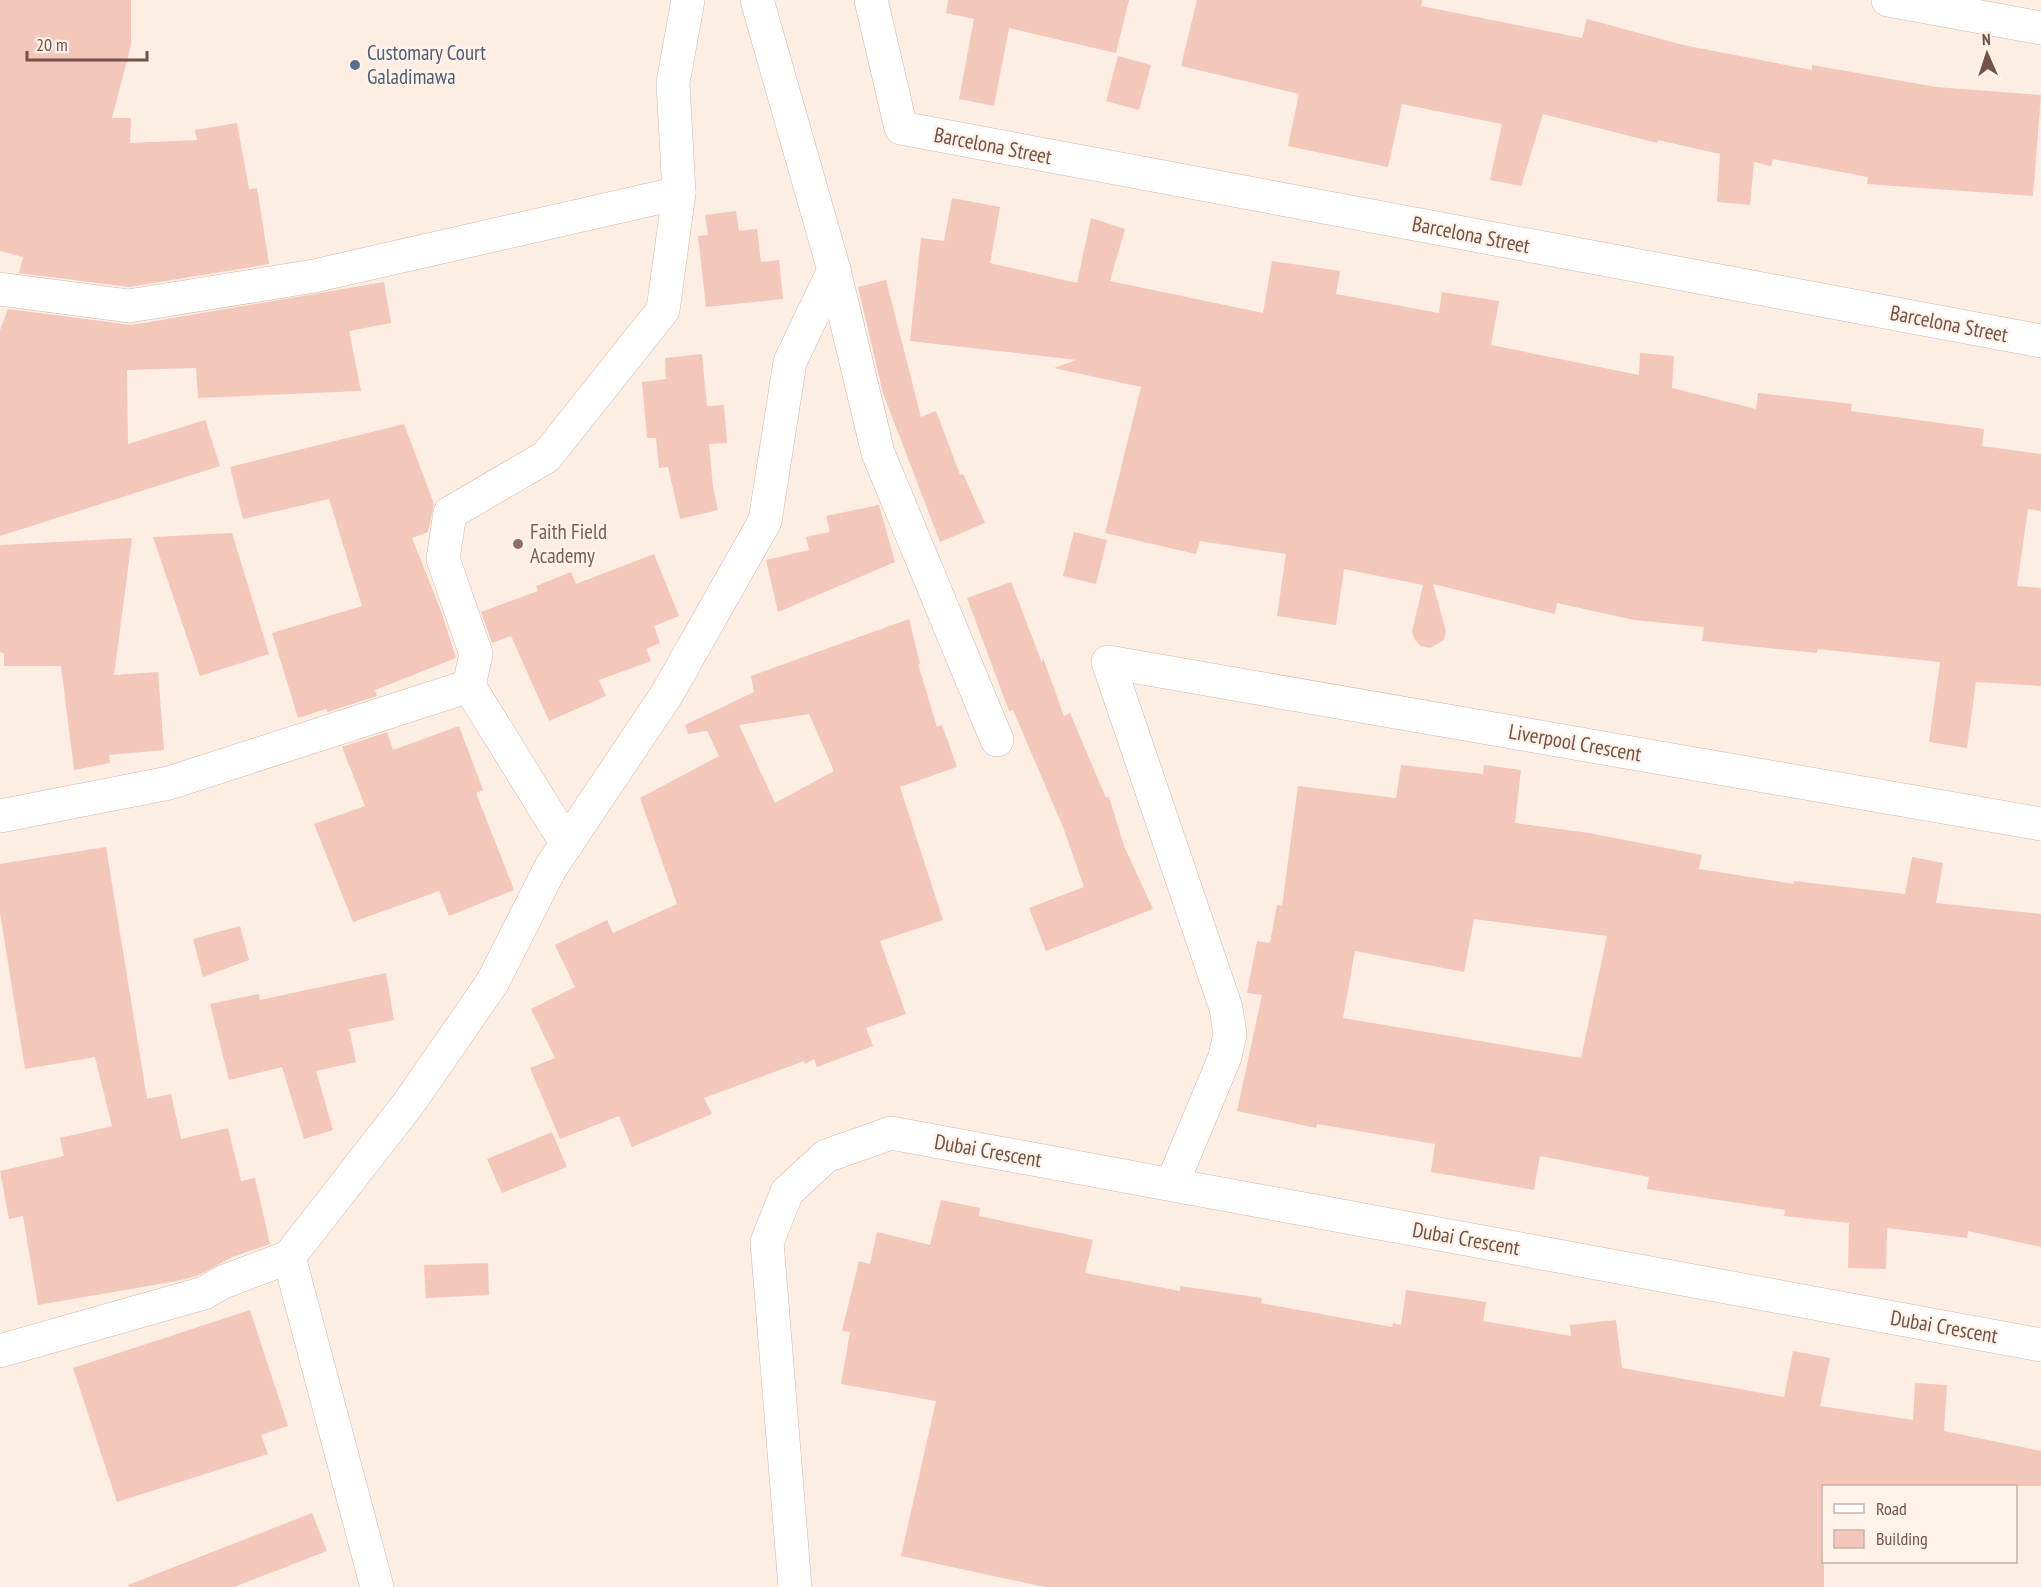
<svg xmlns="http://www.w3.org/2000/svg" width="2041" height="1587" viewBox="0 0 2041 1587" font-family="'PT Sans Narrow',sans-serif">
<rect width="100%" height="100%" fill="#fdeee3"/>
<g fill="#f3c7ba" fill-rule="evenodd">
<path d="M0,0h131v45l-19,73h19l-1,25 67,-3 -2,-10 42,-7 12,66 8,-1 12,76 -140,23 -110,-14 4,-16 -23,-6z"/>
<path d="M948,0h181l-13,53 -107,-25 -15,78 -35,-7 15,-80 -28,-6z"/>
<path d="M1197,0h225l-1,6 161,32 5,-19 96,26 129,25v-5l124,22 105,8 -8,101 -166,-12 1,-7 -95,-18 -2,7 -17,-4 -4,43 -33,-3 3,-48 -62,-14 -1,3 -114,-29 -22,72 -31,-6 12,-56 -100,-20 -14,63 -100,-21 11,-52 -118,-28z"/>
<path d="M1118,56l33,9 -12,45 -33,-9z"/>
<path d="M952,198l48,9 -10,56 87,20 14,-65 34,11 -15,52 153,32 9,-52 68,10 -4,23 103,19 3,-21 57,9 -8,44 148,30 1,-22 34,3 -2,32 84,21 2,-16 94,11 -1,7 133,18 -2,17 59,8v57l-13,-2 -11,77 24,2v98l-65,-4 -9,66 -38,-6 11,-80 -122,-13 -1,4 -115,-12 2,-14 -70,-7 -77,-17 -2,11 -122,-30 13,47 -2,9 -14,8 -9,-2 -6,-6 -3,-8 11,-47 -79,-16 -8,56 -59,-9 9,-62 -86,-13 -4,13 -91,-21 36,-146 -87,-19 23,-8 -167,-19 11,-103 23,3z"/>
<path d="M736,211l3,20 18,-2 4,33 18,-2 4,39 -77,8 -8,-71 10,-1 -3,-20z"/>
<path d="M886,280l35,137 15,-6 24,64 3,-1 22,49 -45,19 -57,-149 -25,-106z"/>
<path d="M384,282l7,41 -42,8 12,60 -163,7 -2,-30 -69,2 1,74 77,-24 15,46 -220,70v-206l8,-21 124,16z"/>
<path d="M702,354l5,52 17,-1 3,38 -18,1 4,43 5,23 -38,9 -12,-52 -9,1 -3,-30h-9l-5,-56 24,-3 -1,-21z"/>
<path d="M404,424l30,80 -6,28 -16,6 29,73 15,47 -81,32 2,6 -49,16 -2,-3 -28,9 -26,-85 90,-27 -33,-107 -86,20 -13,-52z"/>
<path d="M879,505l16,57 -117,50 -12,-52 43,-10 -3,-13 24,-5 -4,-16z"/>
<path d="M1074,532l33,8 -11,44 -33,-8z"/>
<path d="M232,533l37,121 -69,22 -47,-139z"/>
<path d="M132,538l-18,137 44,-3 6,78 -55,5 1,8 -36,7 -13,-104h-57v-13l-4,-1v-107z"/>
<path d="M654,554l25,62 -25,10 6,17 -14,6 5,12 -52,19 7,16 -57,25 -38,-85 -19,7 -11,-31 57,-21 -2,-5 35,-14 5,12z"/>
<path d="M1011,582l31,81 1,-5 21,58 6,-3 36,85 3,-1 15,49 29,63 -107,42 -17,-43 55,-21 -21,-60 -50,-117 -4,1 -42,-113z"/>
<path d="M909,619l11,45h-2l19,63 5,-2 15,42 -57,20 43,133 -63,21 26,73 -40,14 7,18 -56,21 -3,-8 -9,5 -1,-3 -100,37 8,16 -80,33 -13,-31 -59,23 -30,-71 25,-10 -24,-49 44,-22 -20,-42 52,-25 6,13 64,-29 -37,-106 79,-42 -12,-25 -19,3 -3,-9 69,-33 -3,-16zM809,714l25,57 -59,32 -36,-78z"/>
<path d="M459,726l24,64 -7,3 38,97 -65,26 -10,-25 -86,31 -39,-98 51,-18 -23,-59 45,-15 6,18z"/>
<path d="M1401,765l82,9 1,-9 37,5 -6,53 74,10 113,22 -3,14 95,15v-3l111,13 7,-37 31,6 -7,40 105,11v333l-73,-16 -1,7 -80,-10 -1,41 -38,-1 1,-45 -65,-7 1,-6 -138,-21 2,-12 -109,-21 -6,34 -103,-18 4,-28 -118,-20 -1,4 -79,-17 25,-116 -15,-2 10,-52 13,2 7,-38 5,1 16,-120 98,12zM1474,919l133,17 -26,122 -238,-40 12,-67 109,21z"/>
<path d="M106,847l41,252 24,-5 10,45 47,-11 13,53 14,-3 15,66 -38,13 -35,19 -20,5 -139,24 -15,-89 -14,3 -9,-48 64,-15 -4,-18 52,-12 -17,-69 -70,12 -25,-156v-49z"/>
<path d="M240,926l9,34 -46,17 -10,-38z"/>
<path d="M386,973l8,47 -45,9 7,33 -40,9 17,59 -29,9 -22,-72 -53,13 -19,-76 49,-10 1,6z"/>
<path d="M552,1132l15,35 -65,26 -15,-34z"/>
<path d="M941,1200l39,8 -1,8 114,24 -8,33 95,18v-5l82,12 -1,5 131,24 1,-4 8,2 5,-35 80,12 -3,19 88,15 -1,-11 46,-5 6,48 162,29 9,-46 37,7 -10,48 93,14 2,-37 32,2 -3,46 97,20v35h-217v101h-779l-144,-31 35,-155 -95,-17 9,-52 -8,-1 17,-70 11,3 7,-32 53,13z"/>
<path d="M488,1263l1,32 -63,3 -2,-33z"/>
<path d="M250,1310l38,116 -27,9 7,19 -151,48 -44,-134z"/>
<path d="M312,1513l15,38 -93,36h-105l-1,-2z"/>
</g>
<g fill="none" stroke-linecap="round" stroke-linejoin="round">
<g stroke="#d0b6ac" stroke-width="34">
<g id="street">
<path d="M757,0l77,270 44,183 119,287"/>
<path d="M871,0l30,128 1140,213"/>
<path d="M1888,0l153,28"/>
<path d="M0,289l129,17 185,-30 365,-83 -6,-110 15,-83"/>
<path d="M469,686l7,-32 -33,-95 7,-46 96,-56 117,-147 16,-117"/>
<path d="M0,816l169,-33 300,-97 98,158"/>
<path d="M1172,1184l53,-127 5,-23 -4,-26 -118,-346 933,162"/>
<path d="M289,1257l88,330"/>
<path d="M0,1351l204,-58 19,-11 66,-25 120,-154 83,-120 59,-116 116,-173 98,-173 25,-159 44,-92"/>
<path d="M795,1587l-28,-345 20,-50 39,-36 65,-23 1150,212"/>
</g>
</g>
<use href="#street" stroke="#fff" stroke-width="33"/>
</g>
<circle fill="#5c6f8a" stroke="#fff3e9" stroke-width="2" cx="355" cy="65" r="6"/>
<circle fill="#8d6e63" stroke="#fff3e9" stroke-width="2" cx="518" cy="544" r="6"/>
<g text-anchor="middle" stroke-width="4.5" stroke-linejoin="round" paint-order="stroke">
<g font-size="21" fill="#4e5e75" stroke="#fff3e9" text-anchor="start">
<text x="367" y="60">Customary Court<tspan x="367" dy="24">Galadimawa</tspan></text>
</g>
<g font-size="21" fill="#755148" stroke="#fff3e9">
<text transform="translate(993 146) rotate(11)" y="7">Barcelona Street</text>
<text transform="translate(1471 235) rotate(11)" y="7">Barcelona Street</text>
<text transform="translate(1949 324) rotate(11)" y="7">Barcelona Street</text>
<text transform="translate(1575 743) rotate(10)" y="7">Liverpool Crescent</text>
<text transform="translate(988 1151) rotate(10)" y="7">Dubai Crescent</text>
<text transform="translate(1466 1239) rotate(10)" y="7">Dubai Crescent</text>
<text transform="translate(1944 1327) rotate(10)" y="7">Dubai Crescent</text>
</g>
<g font-size="21" fill="#785e54" stroke="#fff3e9" text-anchor="start">
<text x="530" y="539">Faith Field<tspan x="530" dy="24">Academy</tspan></text>
</g>
</g>
<rect x="1822" y="1485" width="195" height="78" fill="#fff3e9" stroke="#c8b2a9" stroke-width="1.5"/>
<rect x="1834" y="1504" width="30" height="9" fill="#ffffff" stroke="#c8b2a9" stroke-width="1.5"/>
<text x="1876" y="1515" font-size="18" fill="#755148">Road</text>
<rect x="1834" y="1530" width="30" height="18" fill="#f3c7ba" stroke="#c8b2a9" stroke-width="1.5"/>
<text x="1876" y="1545" font-size="18" fill="#755148">Building</text>
<g transform="translate(1987 54) rotate(357)" stroke="#fff3e9" stroke-width="4.5" paint-order="stroke">
<path d="M0-4.5L10 22L0 15L-10 22Z" fill="#755148"/>
<text y="-9" font-size="16" font-weight="bold" text-anchor="middle" fill="#755148">N</text>
</g>
<path d="M27 51v9h120v-9" fill="none" stroke="#755148" stroke-width="3"/>
<text x="36" y="51" font-size="18" fill="#755148" stroke="#fff3e9" stroke-width="4.5" paint-order="stroke">20 m</text>
</svg>
